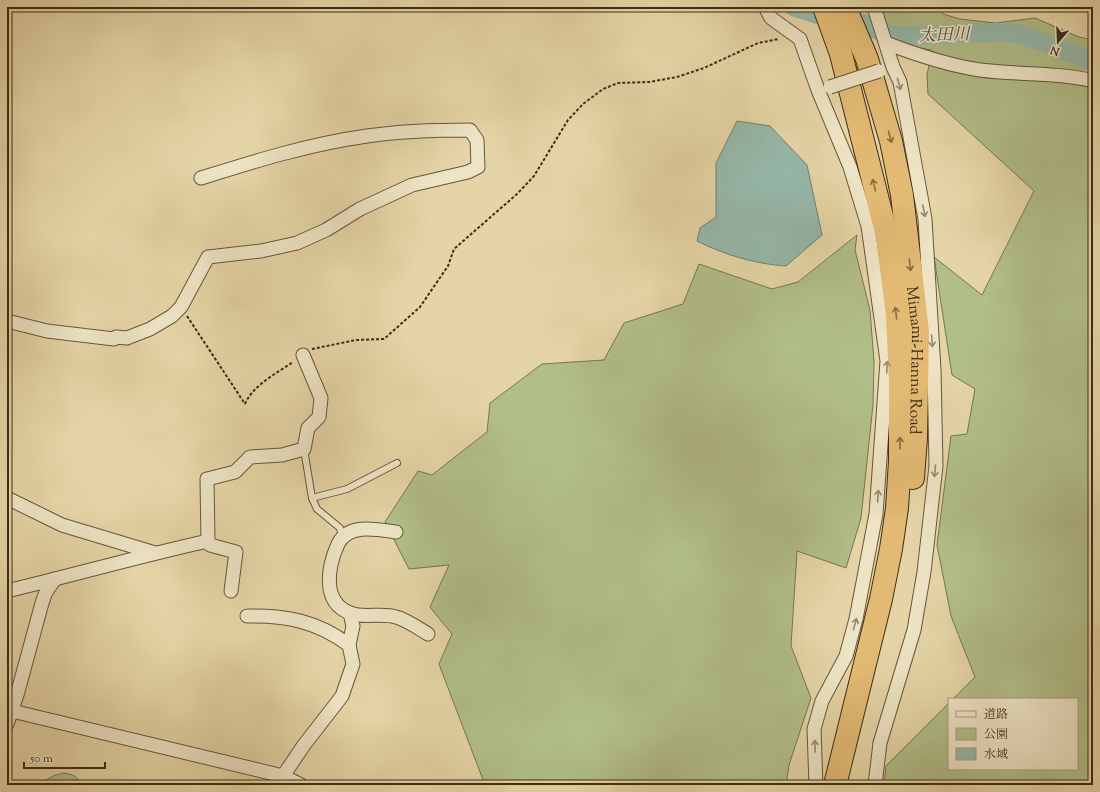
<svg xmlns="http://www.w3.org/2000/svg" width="1100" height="792" viewBox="0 0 1100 792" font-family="'Sorts Mill Goudy','Noto Serif JP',serif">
<rect width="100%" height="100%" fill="#e5d5a6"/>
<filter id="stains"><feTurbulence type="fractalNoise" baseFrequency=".005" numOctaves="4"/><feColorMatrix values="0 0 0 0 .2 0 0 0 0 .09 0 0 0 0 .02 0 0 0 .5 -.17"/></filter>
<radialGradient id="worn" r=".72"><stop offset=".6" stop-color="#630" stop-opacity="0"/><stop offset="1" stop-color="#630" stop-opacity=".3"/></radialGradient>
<g fill="#b1be89" stroke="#767550">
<path d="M885,7h57l1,7 17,5 35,4 40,-5 44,19 14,3v745h-209l2,-19 63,-63v66h128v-70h-124l22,-22 -24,-61 -14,-71 14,-109 16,-2 8,-45 -23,-14 -18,-118 48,38 52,-104 -106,-97 -1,-19 5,-25 -39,-6 -12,-30z"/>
<path d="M857,235l-2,15 15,60 4,52 -1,43 -12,113 -15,50 -49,-17 -6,95 20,52 -22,67 -3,20h-301l-46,-121 13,-30 -22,-27 19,-42 -40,4 -24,-47 33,-51 14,4 55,-43 3,-29 52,-39 62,-4 20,-37 59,-19 16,-40 73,25 26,-7z"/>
<path d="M63,773c9,1 15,3 18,12h-43l15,-9z"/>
</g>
<path fill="#96b8aa" stroke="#72806f" d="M737,121l33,5 37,39 15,70 -36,31c-31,-2 -61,-11 -89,-25l3,-13 16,-11v-54z"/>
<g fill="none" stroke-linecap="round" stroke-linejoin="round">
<path stroke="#96b8aa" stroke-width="19" d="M794,7l25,8 48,9 14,8 18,4 107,-4 17,3 70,26"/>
<g stroke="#66563b" stroke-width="8">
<g id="lane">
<path d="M304,449l8,49 5,11 23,19 2,9"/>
<path d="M312,498l35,-9 50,-26"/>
</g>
</g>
<g stroke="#66563b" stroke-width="15">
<g id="street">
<path d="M765,7l6,11 29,21 18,51 32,77 18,59 19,135 -11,153 -20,105 -10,37 -24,45 -8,28 2,56"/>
<path d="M874,7l19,60 7,15 25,137 9,151 2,96 -12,106 -10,58 -34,113 -5,42"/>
<path d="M886,43c31,12 61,22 94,27 38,5 76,2 113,11"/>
<path d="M7,321l40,10 67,8 2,-2 11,1 23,-9 22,-13 9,-9 27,-50 53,-6 36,-8 29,-13 34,-21 52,-24 56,-13 10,-5 -1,-27 -7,-10c-34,0 -69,1 -103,6 -57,8 -112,25 -166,42"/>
<path d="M7,498l55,27 93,28"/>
<path d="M396,532c-20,-3 -48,-9 -58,12 -10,22 -17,58 12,69 14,6 31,-1 46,4 11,3 22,11 32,17"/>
<path d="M208,541l2,4 26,7 -5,39"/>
<path d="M7,591c67,-16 133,-35 201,-50l-1,-62 28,-7 15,-15 32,-2 22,-6 4,-21 11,-11 2,-19 -18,-43"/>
<path d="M247,616c38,-1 70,5 102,29"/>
<path d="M12,711l271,65 18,9"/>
<path d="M7,724l10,-29 25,-92 4,-11 9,-13"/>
<path d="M283,784v-8l21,-31 38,-49 11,-32 -4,-19 4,-19 -3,-13"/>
</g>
</g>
<g stroke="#3c2c17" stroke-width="24">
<g id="highway">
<path d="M824,7l17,47 46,182 10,79 3,66v80l-3,47 -6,41 -10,50 -46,186"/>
<path id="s1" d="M845,7l22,52 24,82 11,54 16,137 -2,106 -3,40"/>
</g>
</g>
<g stroke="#3c2c17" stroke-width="2" stroke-dasharray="3 2" stroke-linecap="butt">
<path d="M187,316l58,88"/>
<path d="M312,349l44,-9 28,-1 36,-32 28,-41 6,-17 63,-55 17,-18 34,-56 15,-16 20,-15 15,-6 31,-1 28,-5 27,-9 54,-25 21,-4"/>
<path d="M245,404c8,-19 32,-31 48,-42"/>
</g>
<use href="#lane" stroke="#eee4c5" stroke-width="6"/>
<use href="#street" stroke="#eee4c5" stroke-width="13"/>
<use href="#highway" stroke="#e2ba73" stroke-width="22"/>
<g stroke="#66563b" stroke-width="15" stroke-linecap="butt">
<path id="street-bridge" d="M830,87l49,-16"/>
</g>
<use href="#street-bridge" stroke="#eee4c5" stroke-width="13"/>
</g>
<defs><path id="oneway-shaft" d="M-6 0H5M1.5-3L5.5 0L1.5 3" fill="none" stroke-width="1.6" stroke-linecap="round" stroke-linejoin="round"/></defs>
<g stroke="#95886e">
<use href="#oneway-shaft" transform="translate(899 84) rotate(74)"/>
<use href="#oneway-shaft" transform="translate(924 211) rotate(79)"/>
<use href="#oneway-shaft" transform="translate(932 341) rotate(86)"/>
<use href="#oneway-shaft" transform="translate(887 367) rotate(-87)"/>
<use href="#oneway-shaft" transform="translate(935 471) rotate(95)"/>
<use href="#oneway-shaft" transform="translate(878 496) rotate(-86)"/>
<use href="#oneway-shaft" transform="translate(855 624) rotate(-75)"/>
<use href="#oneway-shaft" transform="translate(815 746) rotate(-92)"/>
</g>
<g stroke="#876c40">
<use href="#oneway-shaft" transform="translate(890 137) rotate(75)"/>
<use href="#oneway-shaft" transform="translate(874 185) rotate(-104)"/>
<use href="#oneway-shaft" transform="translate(910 265) rotate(83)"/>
<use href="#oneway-shaft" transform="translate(896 313) rotate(-96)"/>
<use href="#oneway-shaft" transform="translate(900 443) rotate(-90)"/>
</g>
<g text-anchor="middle" stroke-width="3.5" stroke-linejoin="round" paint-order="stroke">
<g font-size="16" fill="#3c2c17" stroke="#eee4c5">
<text dy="6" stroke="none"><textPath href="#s1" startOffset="363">Mimami-Hanna Road</textPath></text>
</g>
<g font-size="17" font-style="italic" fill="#524f3c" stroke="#eee4c5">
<text transform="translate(944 34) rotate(-2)" y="6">太田川</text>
</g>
</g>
<rect width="1100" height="792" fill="none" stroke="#e5d5a6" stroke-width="24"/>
<rect x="8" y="8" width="1084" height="776" fill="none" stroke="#3c2c17" stroke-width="2"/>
<rect x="12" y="12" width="1076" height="768" fill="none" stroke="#3c2c17"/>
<rect x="948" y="698" width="130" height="72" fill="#eee4c5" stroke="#a79a7f"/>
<rect x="956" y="711" width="20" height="6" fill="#eee4c5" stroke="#a79a7f"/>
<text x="984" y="718" font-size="12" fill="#3c2c17">道路</text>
<rect x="956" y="728" width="20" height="12" fill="#b1be89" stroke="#a79a7f"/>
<text x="984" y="738" font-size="12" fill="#3c2c17">公園</text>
<rect x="956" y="748" width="20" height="12" fill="#96b8aa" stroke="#a79a7f"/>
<text x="984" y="758" font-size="12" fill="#3c2c17">水域</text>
<g transform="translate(1058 42) rotate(199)" stroke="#eee4c5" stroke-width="3" paint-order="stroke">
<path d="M0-3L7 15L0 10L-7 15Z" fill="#3c2c17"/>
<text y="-6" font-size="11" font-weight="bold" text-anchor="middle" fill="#3c2c17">N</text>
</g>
<path d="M24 762v6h81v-6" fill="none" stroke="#3c2c17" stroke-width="2"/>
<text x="30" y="762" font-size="12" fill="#3c2c17" stroke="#eee4c5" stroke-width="3" paint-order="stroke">50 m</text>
<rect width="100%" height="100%" filter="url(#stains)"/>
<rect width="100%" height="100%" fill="url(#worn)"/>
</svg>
